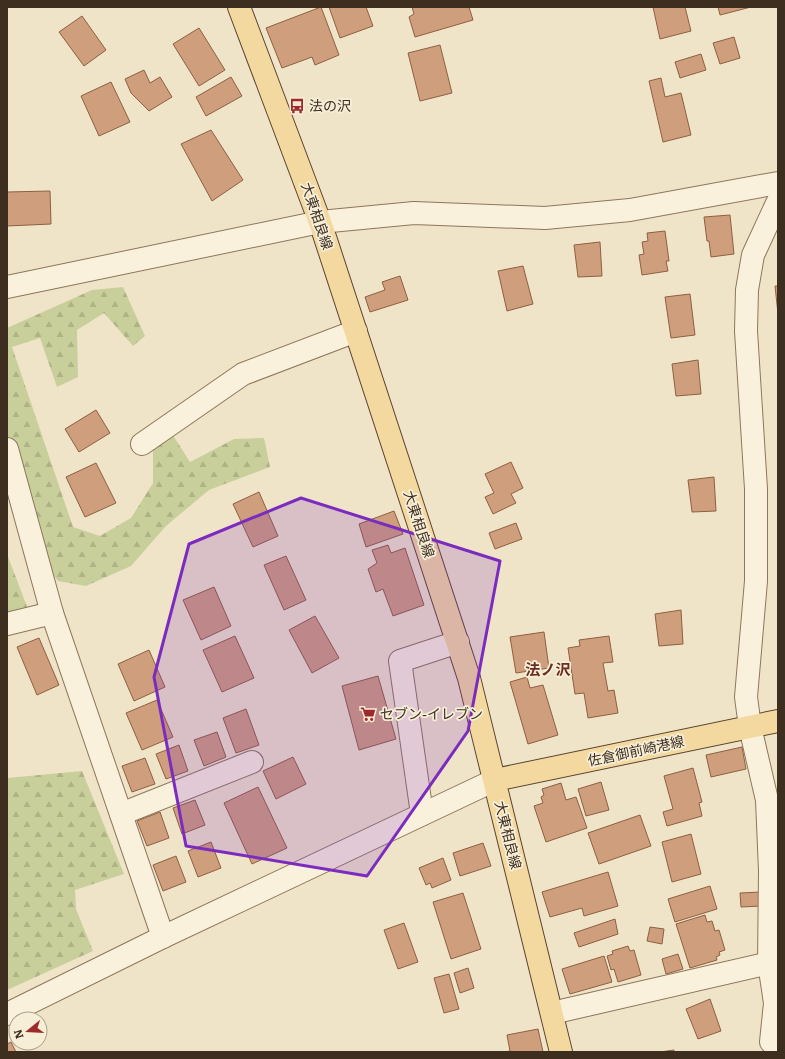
<svg xmlns="http://www.w3.org/2000/svg" width="785" height="1059" viewBox="0 0 785 1059" font-family="Literata,'Noto Sans JP',serif">
<defs>
<pattern id="forest-firs" width="22" height="20" patternUnits="userSpaceOnUse"><rect width="22" height="20" fill="#c9cf9b"/><path d="M5 1l3.5 6h-7zM16 11l3.5 6h-7z" fill="#aeb285"/></pattern>
</defs>
<rect width="100%" height="100%" fill="#f0e4c8"/>
<g fill="url(#forest-firs)">
<path d="M123,287l22,49 -12,10 -29,-33 -27,17 1,47 -21,10 -17,-49 -28,9 61,180 27,9 31,-18 22,-35v-36l14,-21 23,36 44,-23 30,-1 6,29 -61,23 -43,36 -35,40 -45,20 -28,-5 -22,-26 -29,-106v-121l85,-38z"/>
<path d="M7,554l22,58 -22,5z"/>
<path d="M82,771l42,103 -49,16 1,19 17,42 -86,39v-212z"/>
</g>
<g fill="#cf9f7d" stroke="#8d5f41">
<path d="M321,7l18,48 -24,10 -3,-8 -30,11 -16,-40z"/>
<path d="M329,7h37l7,19 -33,12z"/>
<path d="M412,7h57l4,13 -58,17 -6,-20 5,-3z"/>
<path d="M653,7h32l6,24 -31,8z"/>
<path d="M718,7h33l-31,8z"/>
<path d="M82,16l24,34 -22,16 -25,-34z"/>
<path d="M199,28l26,42 -26,16 -26,-42z"/>
<path d="M734,37l6,21 -20,6 -7,-21z"/>
<path d="M440,45l12,48 -32,8 -12,-48z"/>
<path d="M701,54l5,16 -26,8 -5,-16z"/>
<path d="M144,70l6,13 10,-6 12,20 -23,14 -18,-18 -6,-14z"/>
<path d="M231,77l11,19 -36,20 -10,-19z"/>
<path d="M661,78l4,19 16,-4 10,42 -28,7 -14,-61z"/>
<path d="M111,82l19,40 -31,14 -18,-40z"/>
<path d="M211,130l32,50 -31,21 -31,-57z"/>
<path d="M50,191l1,33 -44,2v-34z"/>
<path d="M730,215l4,39 -23,3 -2,-16h-2l-3,-24z"/>
<path d="M665,231l4,30h-3l2,10 -26,4 -3,-20 5,-1 -2,-12 6,-1 -1,-8z"/>
<path d="M600,242l2,34 -24,1 -4,-32z"/>
<path d="M523,266l10,38 -26,7 -9,-40z"/>
<path d="M400,276l8,24 -38,12 -5,-15 20,-7 -3,-8z"/>
<path d="M775,286h3v28z"/>
<path d="M690,294l5,41 -24,3 -6,-41z"/>
<path d="M698,360l3,34 -25,2 -4,-32z"/>
<path d="M96,410l14,23 -31,19 -14,-23z"/>
<path d="M511,462l12,26 -12,6 5,9 -23,11 -8,-17 9,-4 -9,-19z"/>
<path d="M96,463l20,40 -31,14 -19,-40z"/>
<path d="M714,477l2,34 -24,1 -4,-32z"/>
<path d="M259,492l19,44 -25,11 -20,-43z"/>
<path d="M394,511l9,23 -37,13 -7,-23z"/>
<path d="M516,523l6,16 -27,10 -6,-16z"/>
<path d="M388,545l3,8 14,-5 19,57 -31,11 -10,-27 -7,3 -8,-23 9,-6 -5,-13z"/>
<path d="M286,556l20,44 -22,10 -20,-45z"/>
<path d="M214,587l17,39 -30,14 -18,-40z"/>
<path d="M681,610l2,34 -24,2 -4,-32z"/>
<path d="M315,616l24,42 -27,15 -23,-43z"/>
<path d="M544,632l5,36 -33,5 -6,-36z"/>
<path d="M235,636l19,42 -32,14 -19,-42z"/>
<path d="M609,636l4,26 -10,1 5,28 6,-1 4,23 -30,5 -4,-25 -9,1 -7,-46 12,-2 -1,-6z"/>
<path d="M39,638l20,47 -22,10 -20,-48z"/>
<path d="M149,650l16,37 -31,14 -16,-37z"/>
<path d="M378,676l18,63 -37,11 -17,-64z"/>
<path d="M527,677l3,11 13,-3 15,50 -30,9 -18,-62z"/>
<path d="M157,700l16,37 -31,13 -16,-37z"/>
<path d="M246,709l13,36 -23,8 -13,-35z"/>
<path d="M217,732l9,25 -22,9 -10,-26z"/>
<path d="M179,745l9,26 -22,8 -10,-25z"/>
<path d="M742,747l4,22 -35,8 -5,-22z"/>
<path d="M293,757l13,27 -30,15 -13,-28z"/>
<path d="M145,758l10,26 -23,8 -10,-26z"/>
<path d="M693,768l9,34 -3,1 3,13 -35,10 -4,-14 10,-3 -9,-33z"/>
<path d="M601,782l8,28 -23,6 -8,-27z"/>
<path d="M561,783l5,17 10,-3 11,31 -41,14 -12,-36 9,-3 -2,-6 3,-2 -2,-6z"/>
<path d="M258,787l29,61 -35,16 -28,-61z"/>
<path d="M195,800l10,25 -23,9 -9,-26z"/>
<path d="M160,812l9,26 -22,8 -10,-25z"/>
<path d="M640,815l11,31 -52,18 -11,-31z"/>
<path d="M691,834l10,40 -29,8 -10,-40z"/>
<path d="M211,842l10,26 -23,9 -10,-26z"/>
<path d="M483,843l8,23 -31,10 -7,-23z"/>
<path d="M176,856l10,26 -23,9 -10,-26z"/>
<path d="M443,858l8,22 -19,8 -2,-5 -4,2 -7,-17z"/>
<path d="M608,872l10,34 -34,10 -2,-8 -32,9 -8,-25z"/>
<path d="M710,886l7,23 -42,13 -7,-23z"/>
<path d="M761,892l1,14 -21,1 -1,-14z"/>
<path d="M463,893l18,56 -30,10 -18,-57z"/>
<path d="M705,915l2,7 5,-1 3,10 4,-1 6,20 -6,2 1,3 -4,2 1,3 -27,8 -14,-44z"/>
<path d="M615,919l3,15 -39,13 -5,-14z"/>
<path d="M404,923l14,39 -20,7 -14,-39z"/>
<path d="M650,927l14,2 -2,15 -15,-3z"/>
<path d="M628,946l2,5 4,-1 7,25 -23,7 -4,-13 -3,1 -4,-14 6,-2 -1,-3z"/>
<path d="M678,954l5,15 -17,5 -4,-15z"/>
<path d="M604,956l8,26 -42,12 -8,-25z"/>
<path d="M468,968l6,20 -14,5 -6,-20z"/>
<path d="M449,974l10,35 -15,4 -10,-35z"/>
<path d="M710,999l11,32 -23,8 -12,-30z"/>
<path d="M538,1029l5,23h-39l6,-1 -3,-16z"/>
<path d="M11,1042l5,10h-9v-8z"/>
<path d="M674,1050v2h-14z"/>
</g>
<g fill="none" stroke-linecap="round" stroke-linejoin="round">
<g stroke="#8d765c" stroke-width="24">
<g id="minor">
<path d="M7,287l313,-65 94,-9 131,5 85,-8 148,-27"/>
<path d="M142,444l101,-70 113,-43"/>
<path d="M7,449l45,164 111,324"/>
<path d="M7,624l45,-11"/>
<path d="M121,814l131,-52"/>
<path d="M422,814l-22,-153 58,-19"/>
<path d="M552,1013l226,-52"/>
<path d="M7,1014l156,-77 332,-157"/>
<path d="M771,1042l4,-39 -6,-40 1,-92 -3,-71 -17,-73 -4,-30 10,-116v-92l-10,-158 1,-41 6,-35 25,-54"/>
</g>
</g>
<g stroke="#5b4430" stroke-width="24">
<g id="major">
<path d="M239,7l81,215 149,456 92,374"/>
<path d="M495,780l283,-59"/>
</g>
</g>
<use href="#minor" stroke="#faf1dc" stroke-width="22"/>
<use href="#major" stroke="#f3d9a0" stroke-width="22"/>
</g>
<path fill="#7b2cbf" fill-opacity="0.2" stroke="#7b2cbf" stroke-width="3" stroke-linejoin="round" d="M301,498l199,63 -32,170 -101,145 -181,-30 -32,-169 35,-133z"/>
<defs>
<g id="bus-bare" transform="scale(1.2)"><path d="M-5-6H5V4H4V6H2V4H-2V6H-4V4H-5ZM-3.5-4V0h7V-4ZM-3.5 1.2v1.5H-2V1.2ZM2 1.2v1.5H3.5V1.2Z" fill="#9e2a2b" stroke="#f7eed8" stroke-width="2.5" paint-order="stroke"/></g>
<g id="supermarket-bare" transform="scale(1.2)"><path d="M-6-5.5h2.5l.6 2H6L4.5 2H-2.5L-4.4-4H-6ZM-1.5 3.2a1.3 1.3 0 1 0 .1 0ZM3 3.2a1.3 1.3 0 1 0 .1 0Z" fill="#9e2a2b" stroke="#f7eed8" stroke-width="2.5" paint-order="stroke"/></g>
</defs>
<g fill-rule="evenodd">
<use href="#bus-bare" x="297" y="106"/>
<use href="#supermarket-bare" x="368" y="714"/>
</g>
<g text-anchor="middle" stroke-width="3.5" stroke-linejoin="round" paint-order="stroke">
<g font-size="14" fill="#3d2e20" stroke="#f7eed8" text-anchor="start">
<text x="309" y="111">法の沢</text>
<text x="380" y="719">セブン-イレブン</text>
</g>
<g font-size="14" fill="#3d2e20" stroke="#f7eed8">
<text transform="translate(317 216) rotate(71)" y="5">大東相良線</text>
<text transform="translate(419 524) rotate(72)" y="5">大東相良線</text>
<text transform="translate(636 751) rotate(-12)" y="5">佐倉御前崎港線</text>
<text transform="translate(508 835) rotate(76)" y="5">大東相良線</text>
</g>
<g font-size="15" font-weight="bold" fill="#6b2e1e" stroke="#f7eed8">
<text x="548" y="675">法ノ沢</text>
</g>
</g>
<rect width="785" height="1059" fill="none" stroke="#3d2e20" stroke-width="16"/>
<g transform="translate(28 1031) rotate(252)"><circle r="19" fill="#f7eed8" stroke="#ada18e"/>
<path d="M0-3L7 15L0 10L-7 15Z" fill="#9e2a2b"/>
<text y="-6" font-size="11" font-weight="bold" text-anchor="middle" fill="#3d2e20">N</text>
</g>
</svg>
